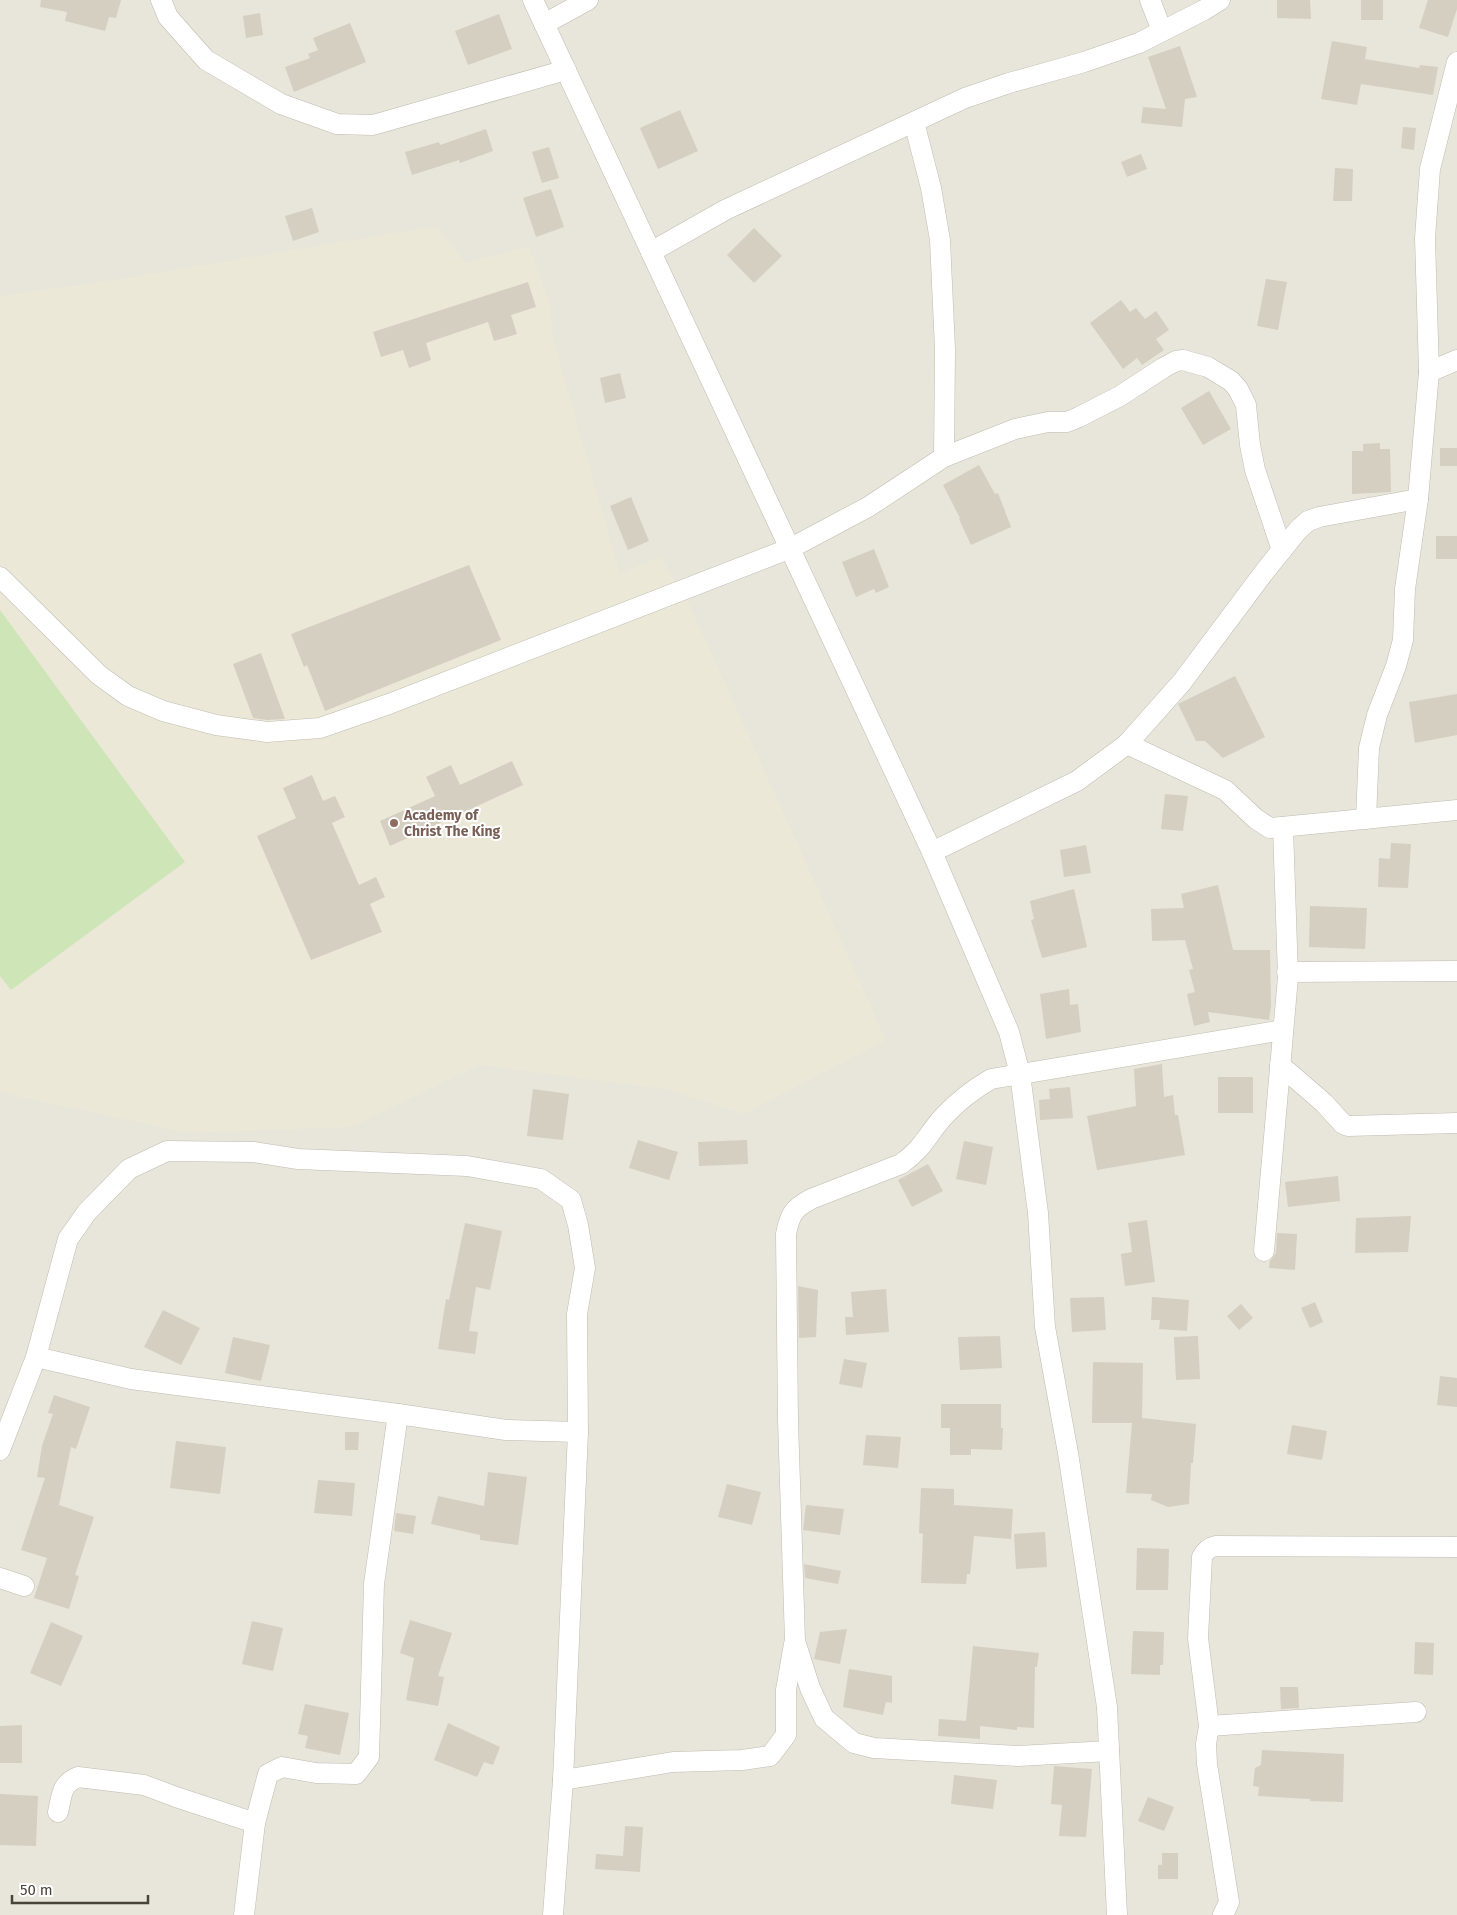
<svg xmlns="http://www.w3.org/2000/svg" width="1457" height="1915" viewBox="0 0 1457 1915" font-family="'Fira Sans',sans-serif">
<rect width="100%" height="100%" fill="#f5f2ec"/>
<rect fill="#e8e5da" x="0" y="0" width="1457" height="1915"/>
<path fill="#ece8d7" d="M437,226l29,37 63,-16 22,59 1,30 68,238 40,-17 30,49 196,434 -142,74 -79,-25 -185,-24 -129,62 -162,6 -178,-38 -11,-4v-795l120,-17z"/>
<path fill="#cee5b8" d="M0,610l185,252 -174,128 -11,-14z"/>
<g fill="#d5cfc2">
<path d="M41,0h80l-5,18 -7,-1 -4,14 -40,-10 2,-9 -27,-5z"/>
<path d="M1277,0h33l1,19 -34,-1z"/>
<rect x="1361" y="0" width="22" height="20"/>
<path d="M1428,0h29v9l-9,28 -29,-9z"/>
<path d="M260,13l3,22 -17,3 -3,-22z"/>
<path d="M499,14l13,35 -44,16 -13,-34z"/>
<path d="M350,23l16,39 -72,30 -9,-25 25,-9 -2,-4 10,-4 -5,-12z"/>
<path d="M1332,41l35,6 -2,12 54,9 1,-3 18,2 -5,28 -72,-11 -4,21 -36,-6z"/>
<path d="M1180,46l17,51 -12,2 -3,28 -41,-4 2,-16 23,2 -18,-52z"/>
<path d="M680,110l18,41 -40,18 -18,-41z"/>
<path d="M1403,127l13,1 -2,22 -13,-2z"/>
<path d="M486,129l7,22 -33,12 -1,-3 -47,15 -7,-23 34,-10 1,3z"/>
<path d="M549,147l10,31 -17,5 -10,-31z"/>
<path d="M1141,154l6,15 -20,8 -6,-15z"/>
<path d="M1335,168l18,1 -1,32h-19z"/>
<path d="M551,189l13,38 -28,10 -13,-39z"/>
<path d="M312,208l7,24 -26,9 -8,-25z"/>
<path d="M754,228l28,28 -28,27 -27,-28z"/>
<path d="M1266,279l21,3 -9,48 -21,-4z"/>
<path d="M528,282l8,25 -25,8 6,19 -23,7 -6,-19 -62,21 5,17 -22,8 -6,-18 -22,7 -8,-25z"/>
<path d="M1121,300l9,12 6,-4 9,11 11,-8 13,19 -13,9 8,11 -22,15 -5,-7 -14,11 -33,-46z"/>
<path d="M620,373l6,25 -21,5 -5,-25z"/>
<path d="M1209,391l22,38 -28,16 -22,-37z"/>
<path d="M1380,443v6h10l1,43 -39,2v-43h11v-7z"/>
<rect x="1440" y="448" width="17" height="18"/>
<path d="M979,465l16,29 3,-1 13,34 -40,18 -12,-26 1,-1 -17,-33z"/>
<path d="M631,497l18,44 -21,9 -18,-44z"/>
<rect x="1436" y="536" width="21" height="23"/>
<path d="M874,549l15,38 -13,6 -2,-4 -18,8 -14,-35z"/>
<path d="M469,565l32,75 -176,71 -18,-46 -3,2 -13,-33z"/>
<path d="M261,653l24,66 -18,1 -14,-2 -20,-54z"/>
<path d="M1235,676l30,61 -42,21 -18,-17h-9l-18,-37z"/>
<path d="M1457,694v41l-42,8 -6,-41z"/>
<path d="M512,761l11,24 -133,61 -10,-25 55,-25 -9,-19 25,-12 9,20z"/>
<path d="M312,775l11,26 12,-5 10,21 -13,6 27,62 17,-8 9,20 -15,7 12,28 -71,28 -54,-124 39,-18 -13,-30z"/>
<path d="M1165,794l23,2 -5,35 -22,-2z"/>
<path d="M1391,843l20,1 -3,44 -30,-1 1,-29 11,1z"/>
<path d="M1086,845l5,28 -27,4 -4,-27z"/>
<path d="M1218,885l15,65h37l1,56 -2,14 -61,-8 2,10 -16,4 -7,-32 8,-2 -6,-22 4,-1 -8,-29 -33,1 -1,-32 33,-1 -3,-14z"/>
<path d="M1074,889l13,58 -45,11 -11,-38 3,-1 -4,-18z"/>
<path d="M1310,906l57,2 -2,41 -56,-2z"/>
<path d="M1069,989l1,16 8,-1 3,28 -35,7 -6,-45z"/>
<path d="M1162,1064l2,33 9,-2 2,20h3l7,40 -88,15 -10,-54 49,-10 -2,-37z"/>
<rect x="1218" y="1077" width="35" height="36"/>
<path d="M1070,1087l3,31 -33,2 -1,-20 11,-1 -1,-10z"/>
<path d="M533,1089l36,5 -6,46 -36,-4z"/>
<path d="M638,1140l40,12 -9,28 -40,-12z"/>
<path d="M747,1140l1,24 -49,2 -1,-24z"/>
<path d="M964,1141l29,6 -7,38 -30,-6z"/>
<path d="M928,1164l15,27 -31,16 -14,-27z"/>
<path d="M1338,1176l2,25 -52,6 -3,-25z"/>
<path d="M1411,1216l-3,36 -53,1 1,-35z"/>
<path d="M1147,1220l8,62 -30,4 -4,-32 11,-2 -4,-29z"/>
<path d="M465,1223l37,8 -12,59 -14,-3 -7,44 9,1 -3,22 -37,-5 8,-50 3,1z"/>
<path d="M1277,1233l20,1 -2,36 -26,-2 1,-7 6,-8z"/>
<path d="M798,1286l20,4 -2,47 -17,1z"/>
<path d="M886,1289l3,43 -43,3 -1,-18h8l-2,-25z"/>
<path d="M1104,1297l2,33 -34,2 -2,-34z"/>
<path d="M1152,1297l37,3 -2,31 -28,-2 1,-9h-9z"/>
<path d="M1315,1302l8,20 -13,6 -9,-20z"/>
<path d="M1241,1304l12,14 -14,12 -12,-14z"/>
<path d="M163,1310l37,18 -19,37 -37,-18z"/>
<path d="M1000,1336l2,32 -42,2 -2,-33z"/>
<path d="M1198,1336l2,43 -24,1 -2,-43z"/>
<path d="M233,1337l37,8 -9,36 -36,-8z"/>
<path d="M844,1359l23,4 -5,25 -23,-4z"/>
<path d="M1093,1362l50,1 -1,55 54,6 -3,39h-2l-2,41 -21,3 -17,-7 1,-6 -26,-1 6,-70h-40z"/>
<path d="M1440,1376l17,2v29l-20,-2z"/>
<path d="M54,1395l36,12 -14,42 -5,-2 -12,58 35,12 -19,58 4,1 -10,33 -35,-11 13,-40 -26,-8 24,-72 -8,-1 5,-31 11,-32 -5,-1z"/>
<path d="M941,1404h60v24h2l-1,22 -31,-1v6h-21v-27h-9z"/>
<path d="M1292,1425l35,6 -5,29 -35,-6z"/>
<path d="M345,1432h14l-1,18h-13z"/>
<path d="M866,1435l35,2 -3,31 -35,-3z"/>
<path d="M176,1441l50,6 -6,47 -50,-6z"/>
<path d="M488,1472l39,5 -9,68 -38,-5v-5l-49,-11 7,-28 46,10z"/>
<path d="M318,1480l37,3 -3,33 -38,-3z"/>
<path d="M727,1484l34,8 -9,33 -34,-8z"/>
<path d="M921,1488l33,1v16l59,4 -2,30 -37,-3 -4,38h-3l-1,10 -45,-1 2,-49 -4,-1z"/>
<path d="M806,1505l38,4 -4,26 -37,-5z"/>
<path d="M396,1513l20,3 -3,18 -19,-3z"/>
<path d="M1045,1532l2,35 -31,2 -2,-35z"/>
<path d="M1137,1548l32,1 -1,41h-32z"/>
<path d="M804,1564l37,7 -3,13 -33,-6z"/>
<path d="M410,1620l42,13 -14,43 6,1 -6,29 -32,-6 8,-42 -14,-5z"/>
<path d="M252,1621l31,7 -10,43 -31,-7z"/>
<path d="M51,1622l32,14 -22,50 -31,-13z"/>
<path d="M847,1629l-7,35 -26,-5 6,-27z"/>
<path d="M1133,1631l31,1 -1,33h-3v10l-29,-1z"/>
<path d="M1415,1642l19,1 -1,32 -19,-1z"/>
<path d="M973,1646l66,7 -2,14h-2l-1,61 -17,-1v3l-37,-4v13l-42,-3 1,-17 27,2z"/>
<path d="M849,1669l43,7v27l-6,-1 -3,13 -40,-8z"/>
<path d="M1280,1687h18l1,21 -18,1z"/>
<path d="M305,1704l44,9 -9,42 -35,-7 3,-12 -10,-2z"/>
<path d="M448,1723l52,24 -7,18 -9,-3 -7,15 -43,-17z"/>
<path d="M22,1725v38h-22v-37z"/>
<path d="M1262,1750l82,4 -1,48 -33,-1v-2l-52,-3 1,-9 -6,-1 2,-18 6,-3z"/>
<path d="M1054,1766l38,3 -6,68 -27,-1 3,-31 -11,-1z"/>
<path d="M954,1775l43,5 -4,29 -42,-5z"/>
<path d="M0,1794l38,2 -2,50 -36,-1z"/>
<path d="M1148,1797l26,10 -10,24 -26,-10z"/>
<path d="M625,1826l18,1 -3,45 -45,-3 1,-15 27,2z"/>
<path d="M1162,1853h16v26h-20v-14h4z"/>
</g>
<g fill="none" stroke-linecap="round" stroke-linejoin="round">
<g stroke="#c0bbaf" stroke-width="21">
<g id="minor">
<path d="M161,0l7,17 38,43 75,44 56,20 36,1 193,-55"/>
<path d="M533,0l399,852 77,180 11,42 18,139 7,114 23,126 39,254 10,208"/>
<path d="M1150,0l12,31"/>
<path d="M544,24l44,-24"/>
<path d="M914,122l17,66 9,52 5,109 -1,108"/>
<path d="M651,252l74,-42 240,-112 44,-15 75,-21 55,-19 65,-33 16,-10"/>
<path d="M1429,372l28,-12"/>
<path d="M0,577l99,98 29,21 35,15 53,14 51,7 53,-4 69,-24 402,-156 77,-41 76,-50 71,-28 33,-7h19l12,-5 41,-21 43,-28 13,-7 7,-1 25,7 23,14 7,8 8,16 4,40 5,25 27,80"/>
<path d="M1127,744l98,46 31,29 14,9 187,-18"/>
<path d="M1366,819l3,-71 8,-33 19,-49 7,-26 2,-51 13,-90 11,-127 -4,-134 5,-69 27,-107"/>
<path d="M932,852l145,-71 50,-37 55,-62 83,-111 33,-41 10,-9 11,-4 99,-18"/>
<path d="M1287,972l170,-1"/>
<path d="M1280,1065l44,38 19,21 5,2 109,-3"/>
<path d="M1264,1251l24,-274 -5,-150"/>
<path d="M0,1450l36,-93 32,-118 19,-27 42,-43 38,-18 86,1 45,7 169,7 74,13 30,21 7,25 7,43 -8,46 1,118 -72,-2 -108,-16 -267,-35 -95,-22"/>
<path d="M0,1578l24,8"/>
<path d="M1209,1726l207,-14"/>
<path d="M1109,1751l-91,5 -144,-8 -20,-5 -30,-25 -14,-30 -15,-47 -7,-221 -2,-186c4,-20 7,-25 25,-35l90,-35c23,-16 27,-31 44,-49 14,-15 29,-26 46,-36l292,-49"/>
<path d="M563,1780l110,-18 69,-2 28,-4 16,-21v-45l8,-46"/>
<path d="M58,1812c4,-17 3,-28 20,-35l66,8 32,12 79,26"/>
<path d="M244,1915l11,-92 13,-49 14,-7 34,6 40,1 13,-17 5,-173 24,-170"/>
<path d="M553,1915l10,-135 15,-348"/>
<path d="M1223,1915l6,-13 -22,-138 -1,-20 3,-18 -11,-88 4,-81c3,-6 6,-9 13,-11l242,1"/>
</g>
</g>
<use href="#minor" stroke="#fff" stroke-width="20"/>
</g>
<circle fill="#8d6e63" stroke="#fff" stroke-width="2" cx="394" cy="823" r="5"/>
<g text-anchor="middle" stroke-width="4" stroke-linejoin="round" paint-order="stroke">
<g font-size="14" font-weight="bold" fill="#785e54" stroke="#fff" text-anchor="start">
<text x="404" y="820">Academy of<tspan x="404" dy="16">Christ The King</tspan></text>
</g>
</g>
<path d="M12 1895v8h136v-8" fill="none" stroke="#49443a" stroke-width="2.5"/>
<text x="20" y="1895" font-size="15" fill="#49443a" stroke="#ffffff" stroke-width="4" paint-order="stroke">50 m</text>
</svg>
